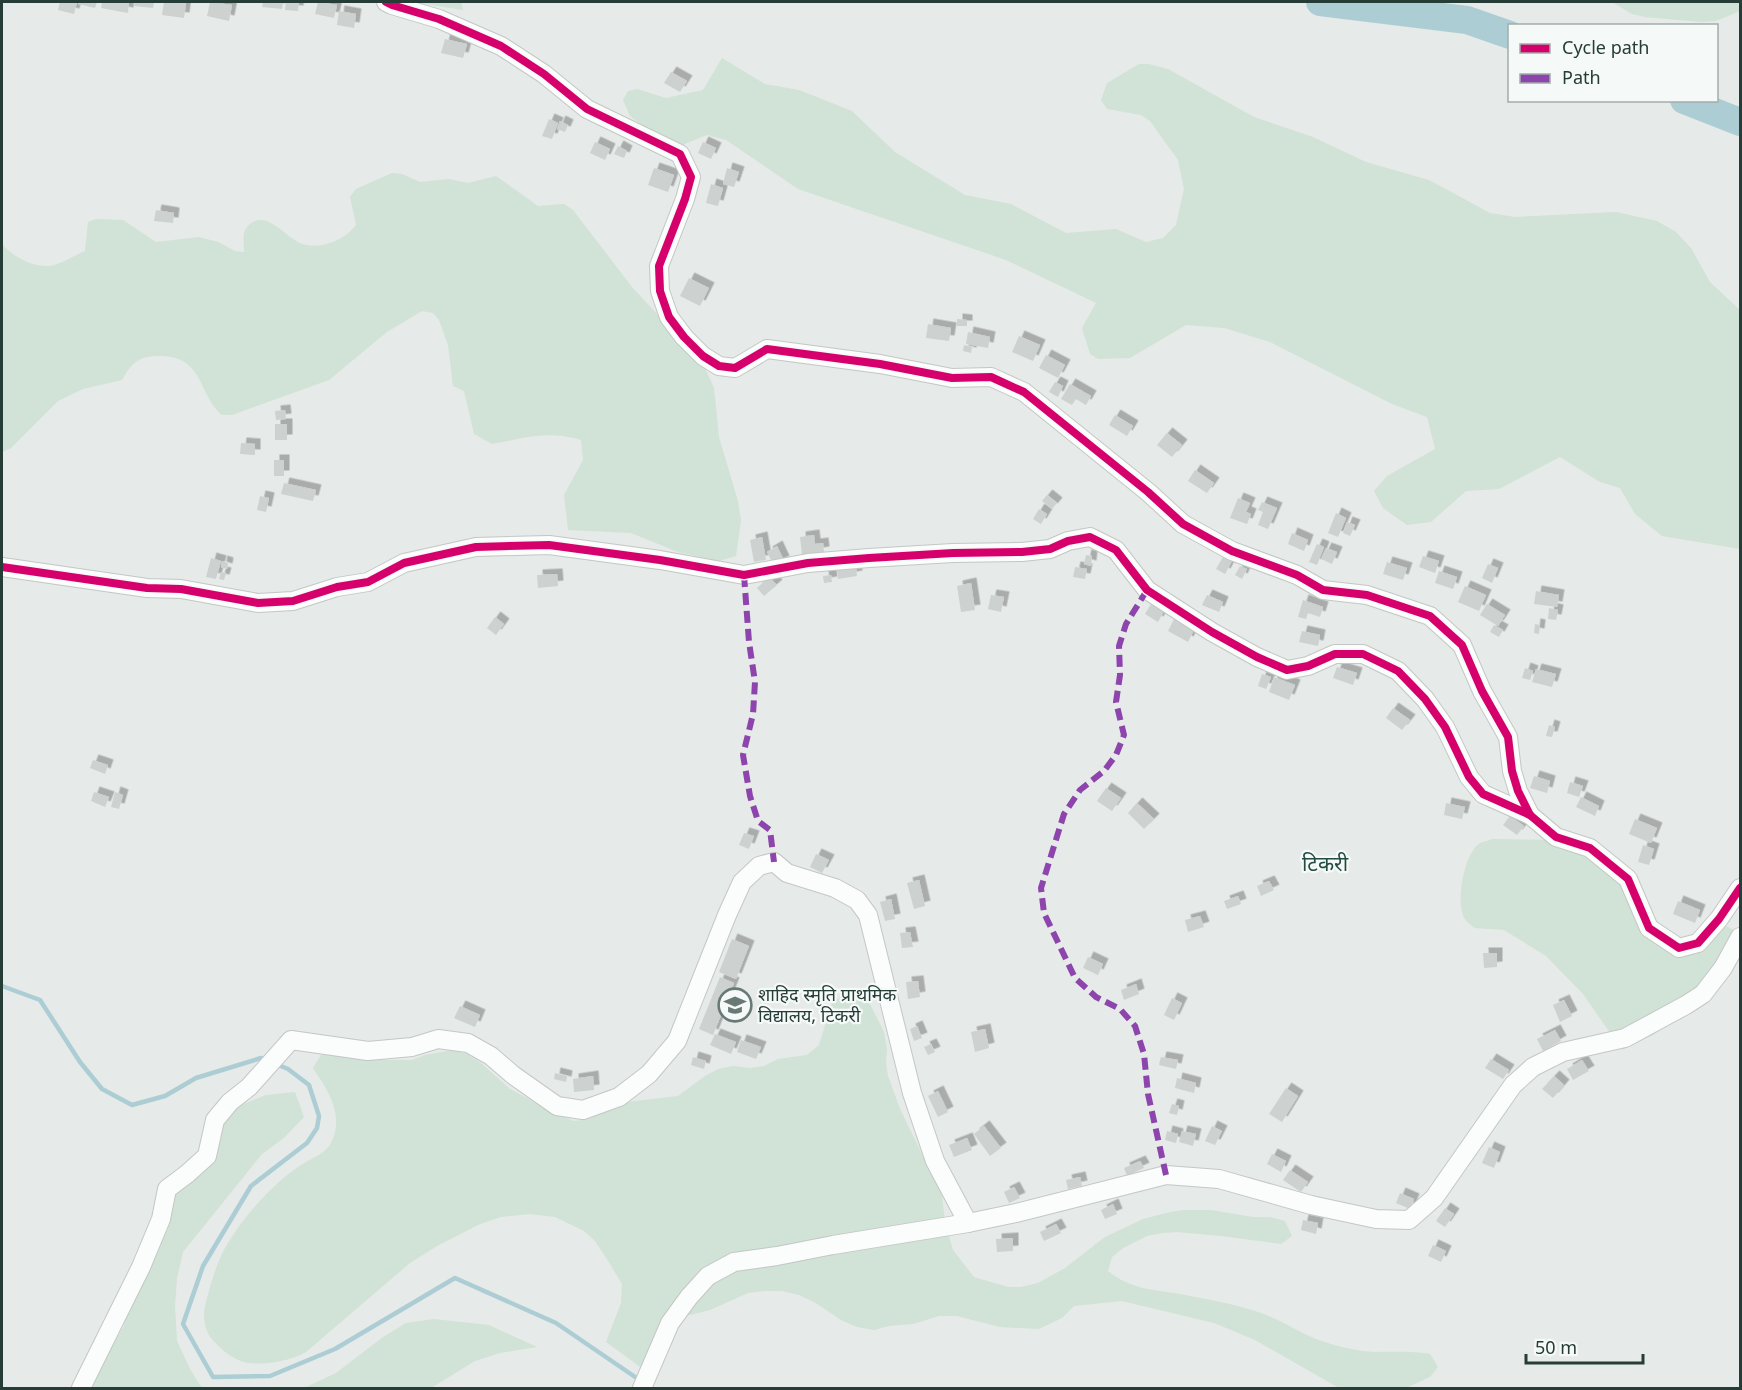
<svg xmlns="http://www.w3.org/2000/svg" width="1742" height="1390" viewBox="0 0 1742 1390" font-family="'Noto Sans','Noto Sans Devanagari',sans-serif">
<defs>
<filter id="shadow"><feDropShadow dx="5.5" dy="-5.5" stdDeviation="0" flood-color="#0004"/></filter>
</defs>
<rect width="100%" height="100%" fill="#e6eae8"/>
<g fill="#d1e2d6">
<path d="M412,2h49l2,8z"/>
<path d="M1612,2h128v9l-24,10 -15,1 -56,-5 -13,-3z"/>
<path d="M722,58l43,26 34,6 53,21 43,41 70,43 46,9 55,29 50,-4 30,13 17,-4 13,-13 8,-36 -6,-29 -28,-39 -9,-6 -34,-6 -6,-9 6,-17 32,-19h10l19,5 86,48 59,20 53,25 63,18 61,33 25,4 101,-5 41,9 19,11 15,16 19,34 30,28v239l-78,-13 -27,-22 -15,-26 -20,-6 -40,-25 -61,32 -33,2 -35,31 -24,3 -24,-17 -9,-17 13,-15 48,-27 -8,-32 -35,-13 -122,-62 -46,-14 -38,-3 -56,33 -32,1 -8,-5 -8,-26 14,-25 -90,-43 -208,-71 -72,-49 -19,-5 -25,10 -27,-10 -25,-19 -7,-16 5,-9 9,-2 29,9 37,-8z"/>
<path d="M392,173l10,1 18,8 29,-3 19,4 28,-7 42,30 26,-2 9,6 59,77 39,42 28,26 15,33 5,49 19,64 3,19 -5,36 -17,5 -41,-9 -47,-19 -63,-3 -4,-35 19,-35 -2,-20c-35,-10 -55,-2 -89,4l-18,-10 -10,-43 -11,-5 -5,-41 -9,-25 -6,-7 -11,-2 -35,21 -58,48 -97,35h-10c-24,-20 -18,-60 -63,-59 -21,0 -27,7 -37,24l-39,9 -25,12 -47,47 -9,4v-208c10,12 30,23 47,22 10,-1 27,-11 36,-15l3,-29 8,-3 27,1 33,22 43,-5 19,5 17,9 9,1c0,-6 -1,-14 0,-19 1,-4 5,-9 9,-11 17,-9 34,17 49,22 19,6 43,-4 54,-19l-6,-28 6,-8z"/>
<path d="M1492,839l59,1 36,11 39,32 48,70 48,-29 18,9 -13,42 -18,26 -42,24 -14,10 -31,15 -39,-56 -37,-38 -42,-26 -29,-2c-3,-2 -8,-6 -10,-9 -10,-15 -1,-65 14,-75 3,-3 10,-3 13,-5z"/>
<path d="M862,991l9,15 13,26 3,17 -1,14 2,13 12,33 42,86 3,27 8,28 21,27 34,10h13l17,-4 27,-15 40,-31 38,-18 27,-7 14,-2h27l42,7h17l15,4 7,15 -11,8 -60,-8 -44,-4 -15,1 -15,3 -24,12 -11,9 -4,14c25,20 47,18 77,24 26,5 54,10 79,19 23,9 43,24 67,30 14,4 31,8 45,8 19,0 36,-1 54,2l8,13 -8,10 -24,11h-67l-84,-48 -41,-17 -92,-22 -48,5 -12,12 -23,11 -39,-2 -43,-11h-18l-26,8 -24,2 -15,4 -17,-3 -16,-7 -27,-18 -15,-7 -17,-4h-17l-17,2 -38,17 -20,5 -17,-1 -30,55 -37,-27 15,-39 1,-19 -12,-20 -15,-23 -11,-10 -29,-14 -25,-3 -29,3 -21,7 -43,22 -27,17 -104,89c-16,9 -39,13 -57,11 -16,-2 -28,-14 -38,-25 -5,-6 -7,-16 -7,-25 2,-16 13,-51 21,-65 14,-25 34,-48 55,-67 8,-7 17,-14 26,-19 8,-5 20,-9 25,-19 14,-27 -3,-53 -18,-75l8,-13 30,1 17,4h44l13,-5 28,-5 14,4 14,9 29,26 17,9 18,11 29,12 14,-2 39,-17 51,-6 27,-20 13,-7 15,-3 17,2 14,-2 14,-7 29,-4 12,-10 13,-42 14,-10z"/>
<path d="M295,1092l9,25 -20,21 -22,16 -79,98 -6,26 -2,28 2,35 13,28 12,19h-112l11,-23 23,-39 4,-19 40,-78 6,-35 48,-72 19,-17 25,-10z"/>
<path d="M434,1319l55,6 48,22 -37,6 -25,8 -44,27h-127l32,-15 47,-36 23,-14z"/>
</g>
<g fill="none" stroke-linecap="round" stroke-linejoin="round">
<g stroke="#accdd4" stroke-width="4.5">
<path d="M2,986l38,14 40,62 22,27 30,16 33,-9 31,-18 65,-20 5,2"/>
<path d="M276,1064l12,5 21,16 10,31 -2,12 -10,15 -56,43 -48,80 -20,58 30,53 57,-1 65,-27 120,-71 101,45 85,58"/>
</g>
<g stroke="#accdd4" stroke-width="28">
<path d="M1320,2l147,18 43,15"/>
<path d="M1684,100l56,22"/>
</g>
</g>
<g fill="#cdd2d0" filter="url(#shadow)">
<path d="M60,2h17l-3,12 -16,-4z"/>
<path d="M78,2h19l-2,6 -17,-4z"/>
<path d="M102,2h27l-1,11 -27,-5z"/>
<path d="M135,2h19l-1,6 -19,-2z"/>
<path d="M164,2l22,1 -2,15 -22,-3z"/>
<path d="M210,2l22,3 -3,16 -22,-5z"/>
<path d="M263,2h20l-1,7 -20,-2z"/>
<path d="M286,2h13l-1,9 -13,-1z"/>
<path d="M318,2l19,3 -3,13 -19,-4z"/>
<path d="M339,11l17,3 -2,14 -17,-3z"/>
<path d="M445,39l22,5 -4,14 -22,-5z"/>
<path d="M671,72l16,9 -7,11 -16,-9z"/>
<path d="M549,119l9,4 -6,16 -10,-3z"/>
<path d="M560,121l8,4 -3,7 -8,-3z"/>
<path d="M595,142l15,7 -5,11 -15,-7z"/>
<path d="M703,142l13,6 -5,11 -13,-6z"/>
<path d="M618,146l9,5 -3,7 -10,-4z"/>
<path d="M654,168l20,7 -6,17 -20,-7z"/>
<path d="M727,168l12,4 -5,15 -11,-3z"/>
<path d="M711,184l12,4 -5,18 -12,-3z"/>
<path d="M156,210l18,3 -1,10 -19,-2z"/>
<path d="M689,278l20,10 -9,18 -20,-10z"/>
<path d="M957,319l10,1v6h-10z"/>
<path d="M928,324l23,4 -2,13 -23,-3z"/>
<path d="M968,332l22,5 -2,11 -22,-4z"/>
<path d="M1019,336l21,9 -7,16 -21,-9z"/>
<path d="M964,345l8,2 -1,6 -8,-2z"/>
<path d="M1046,355l19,10 -7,13 -19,-10z"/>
<path d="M1055,382l8,4 -5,11 -9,-5z"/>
<path d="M1070,384l21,12 -5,9 -10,-6 -4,6 -11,-6z"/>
<path d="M285,410l1,9 -10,1 -1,-9z"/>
<path d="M1115,415l18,11 -6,10 -18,-11z"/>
<rect x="275" y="424" width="12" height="16"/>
<path d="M1167,433l15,12 -10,12 -15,-12z"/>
<path d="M241,443l14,1v11l-15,-1z"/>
<rect x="274" y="460" width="10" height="16"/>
<path d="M1195,470l19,13 -7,10 -19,-12z"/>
<path d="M284,483l32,7 -3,11 -32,-7z"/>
<path d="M1047,495l10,8 -5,6 -10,-8z"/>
<path d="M260,496l9,2 -3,14 -9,-2z"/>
<path d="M1238,498l12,5 -4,9 5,2 -4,10 -17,-6z"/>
<path d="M1262,502l15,6 -9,21 -10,-4 5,-13 -5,-2z"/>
<path d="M1039,509l8,5 -6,10 -8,-5z"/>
<path d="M1336,513l10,5 -8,19 -10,-4z"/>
<path d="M1347,522l8,3 -5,11 -7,-3z"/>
<path d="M1292,533l16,7 -4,11 -16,-7z"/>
<path d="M814,535l1,9 8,-1 1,9 -22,3 -2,-18z"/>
<path d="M762,537l4,23 -12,2 -4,-22z"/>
<path d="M1317,544l7,3 -7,18 -8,-3z"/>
<path d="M777,546l7,15 -10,5 -7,-14z"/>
<path d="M1326,548l11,4 -5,12 -11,-5z"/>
<path d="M1086,555l6,1 -1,10 -7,-2z"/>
<path d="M1423,556l16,5 -4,12 -16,-6z"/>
<path d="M1223,557l9,4 -7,13 -9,-5z"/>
<path d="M211,558l10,3 -5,18 -10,-2z"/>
<path d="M222,561l6,2 -1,6 -6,-2z"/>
<path d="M1387,562l20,6 -4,12 -20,-6z"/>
<path d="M1488,564l10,4 -6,15 -10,-5z"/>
<path d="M1240,566l7,3 -5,10 -7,-4z"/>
<path d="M856,567l1,9 -19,3 -1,-10z"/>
<path d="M1075,567l12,2 -2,10 -12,-2z"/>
<path d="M1439,571l18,6 -4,12 -18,-6z"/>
<path d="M221,572l5,1 -2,7 -5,-1z"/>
<path d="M557,574l1,12 -20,2 -1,-13z"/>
<path d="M831,575l1,7 -8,1 -1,-7z"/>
<path d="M769,577l8,8 -13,11 -7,-8z"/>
<path d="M971,583l4,27 -14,2 -4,-26z"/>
<path d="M1465,586l21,9 -7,16 -21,-9z"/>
<path d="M1536,591l23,4 -2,12 -23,-3z"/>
<path d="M991,595l13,2 -3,15 -13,-3z"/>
<path d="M1207,595l16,7 -4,10 -17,-7z"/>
<path d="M1303,600l20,7 -3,10 -12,-4 -2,6 -8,-2z"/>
<path d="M1151,604l13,7 -6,11 -13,-8z"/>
<path d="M1487,604l18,11 -7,11 -18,-11z"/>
<path d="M1549,608l9,2 -2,10 -8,-1z"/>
<path d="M495,617l9,7 -8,11 -9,-7z"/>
<path d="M1174,619l20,11 -6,12 -20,-11z"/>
<path d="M1535,624l5,1 -1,9 -5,-1z"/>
<path d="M1494,625l9,5 -4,7 -9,-5z"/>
<path d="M1302,631l18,4 -2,11 -19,-4z"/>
<path d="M1337,667l20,6 -4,12 -20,-7z"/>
<path d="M1525,668l8,3 -3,9 -8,-2z"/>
<path d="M1536,669l20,5 -4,13 -20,-5z"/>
<path d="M1262,674l9,3 -5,12 -8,-3z"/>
<path d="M1274,677l21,8 -6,15 -20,-8z"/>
<path d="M1393,708l17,12 -8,10 -16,-12z"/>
<path d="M1549,725l6,2 -3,10 -6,-1z"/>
<path d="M93,760l15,5 -3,9 -15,-6z"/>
<path d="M1534,776l16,5 -3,12 -17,-5z"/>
<path d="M1570,782l13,4 -4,11 -12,-4z"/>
<path d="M1106,788l15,10 -9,13 -15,-10z"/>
<path d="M94,792l15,5 -4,10 -14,-6z"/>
<path d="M115,792l8,3 -4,14 -8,-2z"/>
<path d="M1581,797l18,9 -4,10 -19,-9z"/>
<path d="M1137,803l17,16 -10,10 -16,-16z"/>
<path d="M1446,803l19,4 -3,12 -18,-4z"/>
<path d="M1510,816l14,10 -7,9 -14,-10z"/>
<path d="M1635,819l22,9 -6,15 -22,-9z"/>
<path d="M744,833l10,3 -5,13 -10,-4z"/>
<path d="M1643,845l11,4 -5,16 -11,-3z"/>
<path d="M816,854l13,6 -7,13 -12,-6z"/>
<path d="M919,880l6,26 -11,3 -7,-26z"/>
<path d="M1269,881l5,9 -13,6 -4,-10z"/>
<path d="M1238,896l3,8 -14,5 -3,-8z"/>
<path d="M891,899l4,20 -10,2 -5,-19z"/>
<path d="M1678,901l22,9 -5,13 -22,-9z"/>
<path d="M1200,916l4,11 -16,5 -3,-12z"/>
<path d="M910,932l3,15 -11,1 -2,-15z"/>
<path d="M732,939l17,7 -13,33 -17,-7z"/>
<path d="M1483,953h14v14l-13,1z"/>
<path d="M1088,957l15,7 -5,11 -15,-7z"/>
<path d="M720,977l14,6 -21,52 -14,-6z"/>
<path d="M918,981l2,16 -12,2 -2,-17z"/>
<path d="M1136,984l3,10 -15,6 -3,-10z"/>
<path d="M1172,998l10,5 -8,17 -10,-5z"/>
<path d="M1564,1000l8,16 -12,6 -7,-17z"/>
<path d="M460,1006l20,9 -5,12 -21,-9z"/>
<path d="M917,1026l5,12 -8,3 -4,-12z"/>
<path d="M985,1029l4,19 -14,4 -4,-20z"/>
<path d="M1555,1030l6,11 -18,10 -6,-12z"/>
<path d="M715,1034l21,8 -5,12 -21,-9z"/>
<path d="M741,1040l20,7 -5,12 -19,-7z"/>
<path d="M931,1044l4,8 -7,3 -4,-8z"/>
<path d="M693,1057l13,4 -2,8 -13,-4z"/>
<path d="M1161,1057l17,3 -2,9 -17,-4z"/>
<path d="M1491,1059l18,11 -6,9 -18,-11z"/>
<path d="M1582,1060l7,11 -16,9 -6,-11z"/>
<path d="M555,1073l12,3 -1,6 -12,-3z"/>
<path d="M593,1076l1,14 -20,2 -1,-13z"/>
<path d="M1554,1076l10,9 -11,13 -11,-9z"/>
<path d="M1177,1078l19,5 -2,10 -19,-5z"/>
<path d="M1286,1088l12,8 -16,26 -13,-8z"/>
<path d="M938,1091l10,21 -10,5 -10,-21z"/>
<path d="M1172,1104l7,2 -2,9 -8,-2z"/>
<path d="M984,1126l17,22 -11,8 -16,-22z"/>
<path d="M1212,1126l10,5 -7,14 -10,-4z"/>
<path d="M1167,1131l11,3 -2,9 -11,-3z"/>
<path d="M1182,1131l14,3 -3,12 -14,-4z"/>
<path d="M967,1138l5,12 -18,7 -5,-12z"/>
<path d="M1489,1147l11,5 -6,16 -12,-5z"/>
<path d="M1272,1154l14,7 -5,11 -14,-8z"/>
<path d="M1140,1161l4,7 -17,8 -3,-8z"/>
<path d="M1290,1170l18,12 -7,10 -18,-12z"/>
<path d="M1080,1177l2,9 -14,3 -2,-9z"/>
<path d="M1014,1187l6,11 -11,5 -5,-11z"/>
<path d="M1400,1193l14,6 -4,10 -14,-6z"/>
<path d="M1113,1204l4,10 -12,5 -4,-9z"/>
<path d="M1445,1208l9,6 -9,13 -9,-6z"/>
<path d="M1303,1220l15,3 -2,11 -15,-4z"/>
<path d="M1056,1224l5,9 -17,8 -4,-9z"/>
<path d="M1013,1238v13l-16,1 -1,-13z"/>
<path d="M1433,1245l13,6 -5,11 -13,-6z"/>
</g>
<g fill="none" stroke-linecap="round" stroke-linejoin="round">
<g stroke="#c3c7c5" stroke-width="20">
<g id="minor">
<path d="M386,2l6,3 47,14 62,27 43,28 43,35 93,45 11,23 -6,22 -26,67 1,25 9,26 15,20 19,19 16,10 16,2 32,-19 113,15 72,14 39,-1 33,15 124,100 35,32 49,27 65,24 26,15 44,5 63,21 32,29 20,46 26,46 4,34 6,20 12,24 26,22 34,11 38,31 21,49 30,20 19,-5 21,-24 21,-31"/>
<path d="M2,567l145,21 34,1 77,14 35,-2 44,-14 31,-5 36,-19 72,-16 73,-2 111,15 84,15 64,-12 61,-5 84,-5 69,-1 28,-3 18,-8 22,-4 26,13 31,40 65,42 45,25 30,13 21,-4 27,-12h28l35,17 27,28 20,28 24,50 14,17 47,21"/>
<path d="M81,1388l60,-121 20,-48 6,-30 20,-15 20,-18 8,-36 15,-18 19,-15 42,-47 77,11 44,-4 26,-8 30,4 23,13 22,19 44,31 26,4 36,-13 30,-23 28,-33 50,-126 15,-33 17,-16 15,-4 13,11 48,15 22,12 11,15 44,178 23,68 33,62"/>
<path d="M642,1388l28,-65 19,-26 19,-21 26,-14 43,-6 56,-11 135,-22 48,-10 150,-38 53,4 92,26 65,14 33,1 25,-22 79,-113 20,-18 30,-15 62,-14 61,-33 17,-11 20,-26 17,-31"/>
</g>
</g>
<use href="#minor" stroke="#fbfcfc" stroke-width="18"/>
<g stroke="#8e44ad" stroke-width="6" stroke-dasharray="12 6" stroke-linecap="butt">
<path d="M744,575l5,67 6,40 -2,32 -10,41 7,41 8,25 12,9 4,32"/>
<path d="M1147,590l-21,34 -7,22 1,29 -4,27 8,33 -8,20 -12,16 -24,19 -16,24 -23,74 3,25 31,65 21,19 24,12 15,17 9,28 4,40 18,81"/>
</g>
<g stroke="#f5f9f7" stroke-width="11">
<g id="cycleway">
<path d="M386,2l6,3 47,14 62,27 43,28 43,35 93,45 11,23 -6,22 -26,67 1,25 9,26 15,20 19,19 16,10 16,2 32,-19 113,15 72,14 39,-1 33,15 124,100 35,32 49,27 65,24 26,15 44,5 63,21 32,29 20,46 26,46 4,34 6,20 12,24 26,22 34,11 38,31 21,49 30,20 19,-5 21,-24 21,-31"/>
<path d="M2,567l145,21 34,1 77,14 35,-2 44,-14 31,-5 36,-19 72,-16 73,-2 111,15 84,15 64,-12 61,-5 84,-5 69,-1 28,-3 18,-8 22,-4 26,13 31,40 65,42 45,25 30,13 21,-4 27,-12h28l35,17 27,28 20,28 24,50 14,17 47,21"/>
</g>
</g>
<use href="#cycleway" stroke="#d6006c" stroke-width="8"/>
</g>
<defs>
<g id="school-ring" transform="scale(1.725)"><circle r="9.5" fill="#f5f9f7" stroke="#697975" stroke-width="1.5"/><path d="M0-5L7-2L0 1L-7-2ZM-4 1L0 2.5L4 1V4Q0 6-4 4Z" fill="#697975"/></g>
</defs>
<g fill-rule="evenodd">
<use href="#school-ring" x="735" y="1005"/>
</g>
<g text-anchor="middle" stroke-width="4.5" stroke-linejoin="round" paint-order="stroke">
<g font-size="18" fill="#263c37" stroke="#f5f9f7" text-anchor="start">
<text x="758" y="1001">शाहिद स्मृति प्राथमिक<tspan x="758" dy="21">विद्यालय, टिकरी</tspan></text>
</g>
<g font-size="21" fill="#244c43" stroke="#f5f9f7">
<text x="1325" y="871">टिकरी</text>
</g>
</g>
<rect width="1742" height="1390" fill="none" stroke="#263c37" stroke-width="6"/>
<rect x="1508" y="24" width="210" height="78" fill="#f5f9f7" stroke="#a2adaa" stroke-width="1.5"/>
<rect x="1520" y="44" width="30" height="9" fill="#d6006c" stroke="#a2adaa" stroke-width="1.5"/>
<text x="1562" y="54" font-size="18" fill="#263c37">Cycle path</text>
<rect x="1520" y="74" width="30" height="9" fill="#8e44ad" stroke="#a2adaa" stroke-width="1.5"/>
<text x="1562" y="84" font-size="18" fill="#263c37">Path</text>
<path d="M1526 1354v9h117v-9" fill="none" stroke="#263c37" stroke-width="3"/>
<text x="1535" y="1354" font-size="18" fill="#263c37" stroke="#f5f9f7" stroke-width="4.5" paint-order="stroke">50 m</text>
</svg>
